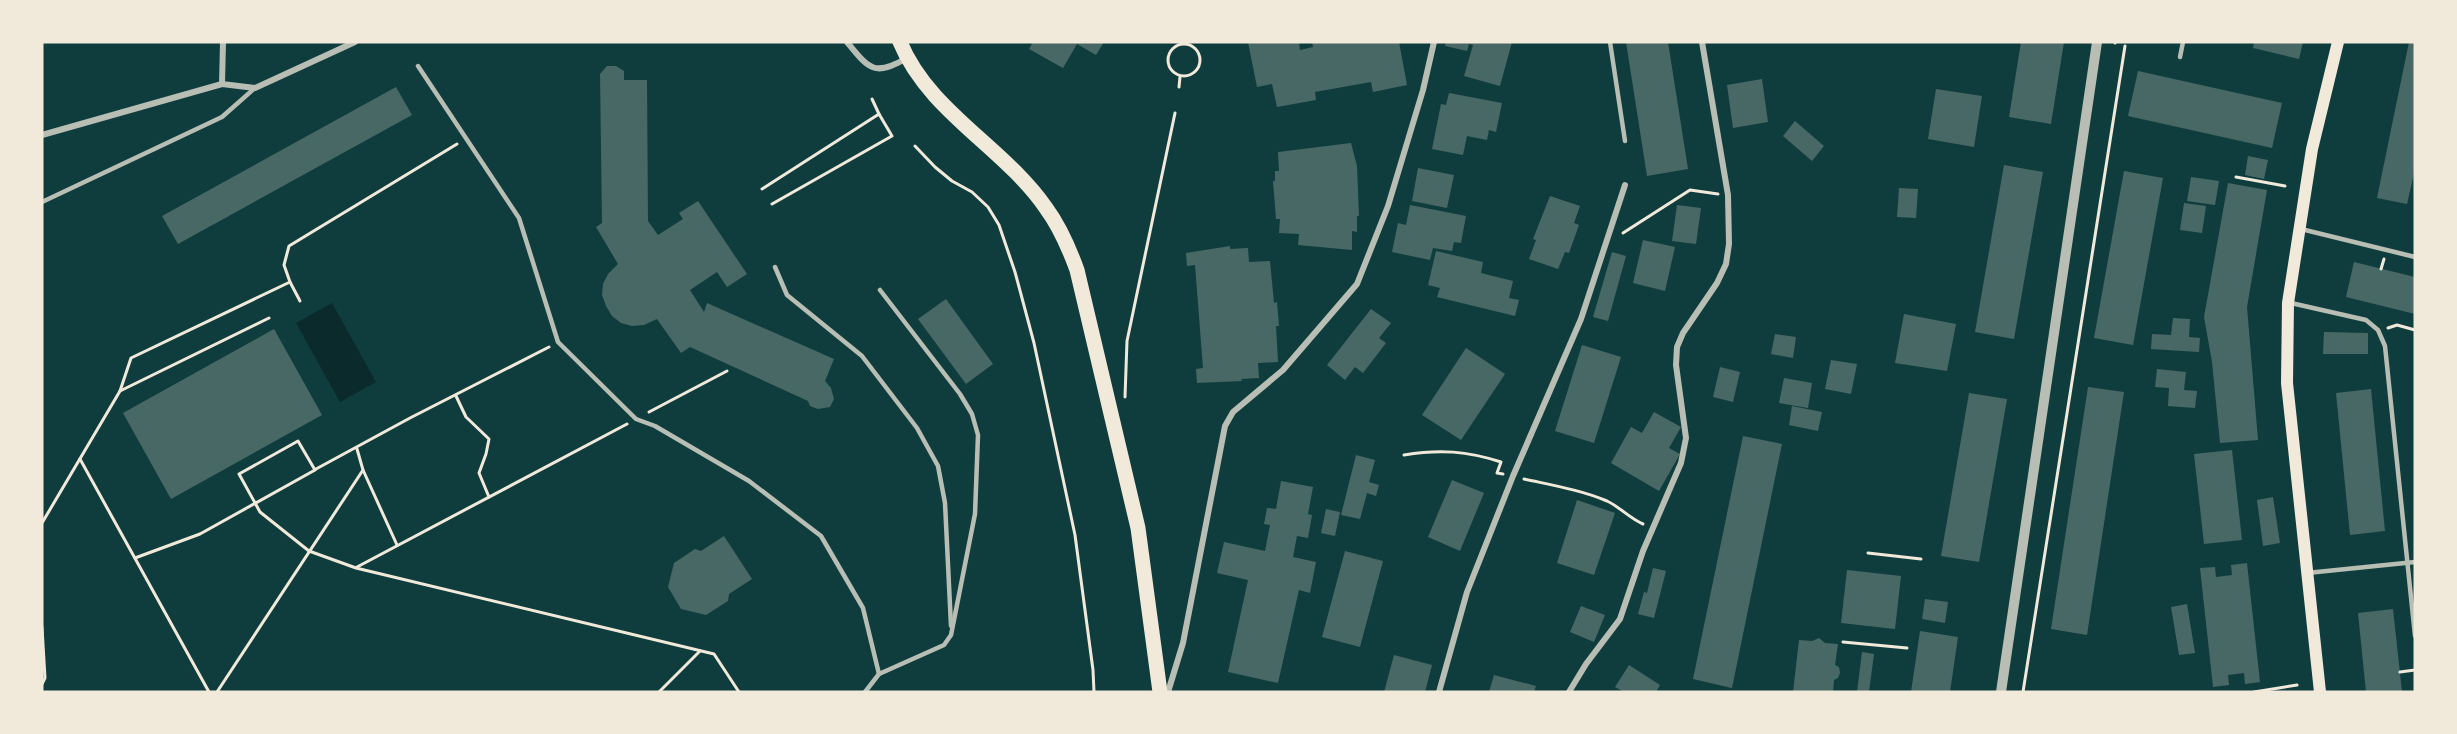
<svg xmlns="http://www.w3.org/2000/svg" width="2457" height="734" viewBox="0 0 2457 734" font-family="Rubik,sans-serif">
<rect width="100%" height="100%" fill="#0f3d3e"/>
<path fill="#0a2a2b" d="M332,303l44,79 -36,20 -44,-79z"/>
<g fill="#486865">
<path d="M1033,42h71l-8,13 -19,-11 -14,24 -34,-19z"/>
<path d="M1248,42h51l1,8 13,-3 -1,-5h87l8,43 -34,7 -2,-10 -56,10 1,8 -39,7 -5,-23 -15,3z"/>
<path d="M1446,42h66l-12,44 -36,-10 9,-31 -4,-1 -2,7 -22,-5z"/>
<path d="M1626,42h42l20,127 -41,7z"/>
<path d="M2021,42h43l-13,82 -42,-7z"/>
<path d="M2254,42h49l-4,17 -46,-11z"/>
<path d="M2409,42h6v127l-8,35 -30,-6z"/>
<path d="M607,66h9l8,5v9h23l1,141 10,14 25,-16 -4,-6 19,-12 49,73 -20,13 -10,-15 -27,18 14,22 3,-9 127,56 -9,22 6,7 3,11 -4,8 -12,2 -8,-3 -2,-5 -118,-54 -9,6 -24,-34 -13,6 -12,1 -11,-3 -9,-7 -6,-10 -4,-11 1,-11 5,-10 10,-10 -22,-37 6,-4 -2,-149z"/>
<path d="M2138,71l144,32 -10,45 -144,-32z"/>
<path d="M1762,79l6,43 -35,6 -6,-43z"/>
<path d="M396,87l16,28 -234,129 -16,-28z"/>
<path d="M1936,89l46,7 -8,51 -46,-8z"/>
<path d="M1449,93l53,10 -6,29 -7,-2 -2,10 -20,-4 -4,19 -31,-6 9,-45 5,1z"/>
<path d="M1795,121l29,25 -12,15 -29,-25z"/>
<path d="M1351,143l6,23 2,50h-2v16l-5,-1v19l-54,-5 1,-11 -20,-1 1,-14h-4l-3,-38h2v-10h4l-1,-19z"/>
<path d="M2248,156l20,4 -4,19 -19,-4z"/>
<path d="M2004,165l39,7 -29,167 -39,-7z"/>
<path d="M1418,168l36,7 -7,33 -35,-7z"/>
<path d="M2124,171l39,7 -30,167 -39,-7z"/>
<path d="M2191,177l28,4 -4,24 -28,-4z"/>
<path d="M2228,183l39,7 -20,117 11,133 -38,3 -8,-81 -8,-45z"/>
<path d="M1899,188l19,1 -2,29 -19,-1z"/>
<path d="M1550,196l30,10 -6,17 5,2 -10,28 -4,-1 -7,17 -29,-10 7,-19 -3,-1z"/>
<path d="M2184,203l22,3 -4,27 -22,-3z"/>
<path d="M1410,205l56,11 -5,27 -7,-1 -2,9 -19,-3 -3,12 -38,-8 6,-29 8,2z"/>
<path d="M1677,205l24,3 -5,36 -24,-3z"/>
<path d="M1643,240l32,7 -10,44 -32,-8z"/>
<path d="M1230,246v3l18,-1 1,14 21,-1 4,42 3,-1 2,24h-3l2,36 -20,1 1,15 -18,1 1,2 -45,2 -1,-14 7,-1 -8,-103 -8,1 -1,-13z"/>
<path d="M1436,251l47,11 -2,11 32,8 -4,17 10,2 -4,16 -78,-19 3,-9 -12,-3z"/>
<path d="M1612,252l14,4 -18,65 -15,-4z"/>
<path d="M2354,262l61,15v37l-69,-17z"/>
<path d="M946,299l47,65 -27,20 -48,-65z"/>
<path d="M1371,309l20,14 -12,15 7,5 -23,30 -8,-6 -10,13 -18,-15z"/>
<path d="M1904,314l52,10 -9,47 -52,-8z"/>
<path d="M2173,318l17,1 -1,18 11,1 -1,14 -48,-3 1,-15 19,1z"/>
<path d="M274,329l48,86 -151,84 -48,-86z"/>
<path d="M2324,332l44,1v21h-45z"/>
<path d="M1775,334l21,3 -3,21 -22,-4z"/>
<path d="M1582,345l39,12 -27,86 -39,-12z"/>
<path d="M1466,348l39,26 -44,66 -39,-25z"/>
<path d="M1831,360l26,4 -6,30 -26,-5z"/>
<path d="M1720,367l20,5 -7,30 -20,-5z"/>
<path d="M2157,369l29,3 -2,18 13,1 -2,17 -27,-2 1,-18 -14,-1z"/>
<path d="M1784,378l28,5 -4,25 -29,-5z"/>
<path d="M2088,387l36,5 -37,243 -36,-6z"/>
<path d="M2371,389l14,142 -35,4 -14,-142z"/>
<path d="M1969,393l38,6 -28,163 -38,-6z"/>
<path d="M1792,406l30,6 -4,19 -29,-6z"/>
<path d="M1654,412l27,15 -12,21 11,6 -21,37 -48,-28 20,-36 11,6z"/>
<path d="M1743,436l39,8 -50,244 -39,-9z"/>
<path d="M2232,450l10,90 -38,4 -10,-90z"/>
<path d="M1356,455l19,5 -6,22 10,3 -3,11 -9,-3 -7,26 -19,-4z"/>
<path d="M1452,480l32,13 -24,58 -32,-14z"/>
<path d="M1281,481l32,6 -5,27 4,1 -4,23 -11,-2 -4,21 23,5 -6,31 -11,-3 -21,93 -50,-11 20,-92 -31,-7 7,-31 41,9 5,-26 -6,-1 3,-16 9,1z"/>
<path d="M2273,497l7,46 -17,3 -6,-46z"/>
<path d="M1577,500l38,13 -21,62 -37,-12z"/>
<path d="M1326,509l14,3 -5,24 -14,-3z"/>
<path d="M724,536l28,43 -23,15 -1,7 -22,14 -25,-6 -13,-22 6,-24 21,-14 6,2z"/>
<path d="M1345,551l38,10 -23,86 -38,-10z"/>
<path d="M2247,563l13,119 -15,2 -1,-11 -16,2 1,10 -16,2 -13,-119 15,-1 1,10 16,-2 -1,-10z"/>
<path d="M1653,568l13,3 -12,47 -16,-4 6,-22 3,1z"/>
<path d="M1847,570l54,6 -6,53 -54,-6z"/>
<path d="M1925,599l23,3 -3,21 -23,-4z"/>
<path d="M2187,604l8,49 -16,2 -8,-48z"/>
<path d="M1581,606l24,9 -11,27 -24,-10z"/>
<path d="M2393,609l9,83h-36l-8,-79z"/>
<path d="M1920,631l38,6 -8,55h-39z"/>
<path d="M1819,638l6,5 13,1 -3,21 4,2 1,6 -2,5 -4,2 -1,12h-40l6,-52 13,1z"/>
<path d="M1862,652l12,2 -5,38h-12z"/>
<path d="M1394,655l38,10 -7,27h-41z"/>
<path d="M1629,665l31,20 -4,7h-32l-9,-5z"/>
<path d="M1494,675l42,11 -2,6h-45z"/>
</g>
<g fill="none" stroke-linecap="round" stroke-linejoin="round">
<g stroke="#f1e9da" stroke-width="3">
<path d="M2115,43v-1"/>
<circle cx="1184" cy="60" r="16"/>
<path d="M1179,87l1,-10"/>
<path d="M872,99l7,15"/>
<path d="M915,146l20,21 17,14 20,11 16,15 11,18 16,47 19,71 41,192 18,135 1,22"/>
<path d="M2236,177l49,9"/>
<path d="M762,189l117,-75 13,22 -120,68"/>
<path d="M1623,233l67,-43 28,4"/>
<path d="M2381,269l3,-10"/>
<path d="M290,282l10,19"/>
<path d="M2388,328l9,-3 18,5"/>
<path d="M120,391l11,-33 159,-76 -6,-17 5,-19 168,-102"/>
<path d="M456,396l10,21 23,22 -3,15 -7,19 10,24"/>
<path d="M1125,397l2,-56 48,-228"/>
<path d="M649,412l78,-41"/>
<path d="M357,449l6,21 34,75"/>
<path d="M1404,455c36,-6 63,-4 97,7l-4,11 6,1"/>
<path d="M80,459l129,233"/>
<path d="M316,469l94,-51 139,-71"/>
<path d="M1524,479c27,6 57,11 83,22 13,6 22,17 36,23"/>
<path d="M42,523l78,-132 149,-73"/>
<path d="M1868,553l53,6"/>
<path d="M135,558l65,-24 115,-64 -17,-29 -59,33 21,38 49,39 47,17 358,86 25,38"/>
<path d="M357,567l270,-143"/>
<path d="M42,627l3,51 -3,6"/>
<path d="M1843,642l64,6"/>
<path d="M2400,672l15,-2"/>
<path d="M217,692l146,-222"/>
<path d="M659,692l41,-41"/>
<path d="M2023,692l102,-646"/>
<path d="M2254,692l43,-7"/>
</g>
<g stroke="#b8beb3" stroke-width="4.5">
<path d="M1610,42l15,99"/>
<path d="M2180,57l3,-15"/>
<path d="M418,66l101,152 39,124 78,77 19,7 94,55 72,55 42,72 16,66"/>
<path d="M42,202l180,-85 33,-29"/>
<path d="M2301,229l114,28"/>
<path d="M775,267l12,28 75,61 55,72 21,38 7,37 6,123"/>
<path d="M2291,303l75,17 12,10 7,16 30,290"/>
<path d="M2307,573l108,-11"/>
<path d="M865,692l14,-18 65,-29 7,-10 24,-121 3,-79 -6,-21 -12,-20 -80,-104"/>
</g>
<g stroke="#b8beb3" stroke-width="6">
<path d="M223,42l-1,42 33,4 100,-46"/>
<path d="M847,42c22,27 27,35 60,16"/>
<path d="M42,135l180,-51"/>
<path d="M1168,692l15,-49 42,-217 8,-14 50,-42 74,-86 31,-78 35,-116 11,-48"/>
<path d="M1439,692l28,-100 46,-116 68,-157 44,-134"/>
<path d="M1569,692l17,-28 34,-45 23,-68 38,-88 5,-25 -10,-73 1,-18 6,-14 34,-50 9,-19 3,-20 -1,-49 -26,-153"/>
</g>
<path stroke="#b8beb3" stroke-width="10" d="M2001,692l96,-650"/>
<path stroke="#f1e9da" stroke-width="12" d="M2320,692l-33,-309 1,-80 24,-154 26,-107"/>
<path stroke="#f1e9da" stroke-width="15" d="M900,42c29,70 104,105 146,166 14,19 23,40 31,62l61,258 22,164"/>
</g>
<rect width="2457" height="734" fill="none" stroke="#f1e9da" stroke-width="87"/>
</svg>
